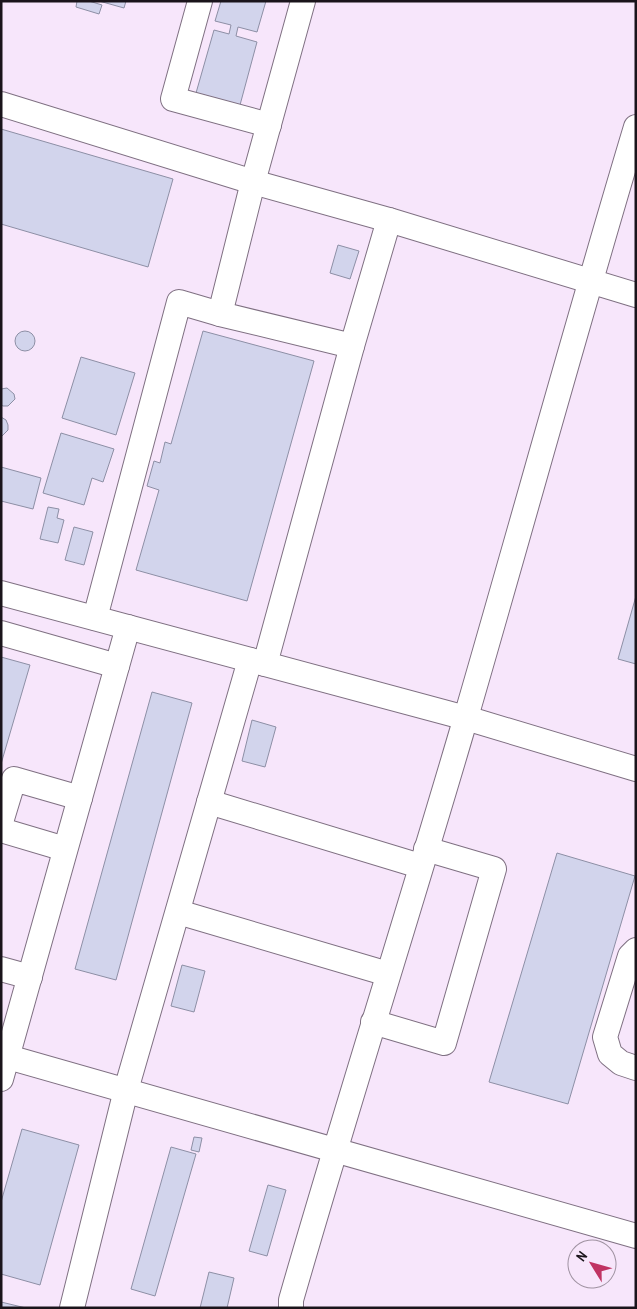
<svg xmlns="http://www.w3.org/2000/svg" width="637" height="1309" viewBox="0 0 637 1309" font-family="'Archivo Narrow',sans-serif">
<rect width="100%" height="100%" fill="#f7e6fb"/>
<g fill="#d2d4ec" stroke="#8d8fa5">
<path d="M77,1h12l13,4 -3,9 -23,-7z"/>
<path d="M99,1h27l-2,7z"/>
<path d="M221,1h45l-9,31 -19,-5 -2,9 21,6 -17,63 -44,-12 18,-63 15,4 2,-9 -16,-4z"/>
<path d="M1,129l172,50 -25,88 -147,-43z"/>
<path d="M338,245l21,6 -9,28 -20,-6z"/>
<path d="M203,331l111,30 -67,240 -111,-31 23,-80 -12,-4 7,-25 6,2 5,-21 6,2z"/>
<circle cx="25" cy="341" r="10"/>
<path d="M81,357l54,16 -19,62 -54,-17z"/>
<path d="M7,388l7,6 1,5 -7,7h-5l-2,-1v-16z"/>
<path d="M1,417l5,3 2,5v5l-7,7z"/>
<path d="M61,433l53,16 -11,33 -11,-4 -8,27 -41,-12z"/>
<path d="M1,467l40,11 -8,31 -32,-8z"/>
<path d="M48,507l11,2 -2,9 7,2 -6,23 -18,-4z"/>
<path d="M74,527l19,5 -9,33 -19,-5z"/>
<path d="M636,596v68l-18,-5z"/>
<path d="M1,657l29,8 -29,99z"/>
<path d="M152,692l40,11 -76,277 -41,-11z"/>
<path d="M252,720l24,7 -11,40 -23,-6z"/>
<path d="M557,853l78,23 -67,228 -79,-22z"/>
<path d="M182,965l23,6 -11,41 -23,-6z"/>
<path d="M22,1129l57,16 -39,140 -39,-11v-72z"/>
<path d="M194,1137l8,1 -3,14 -8,-2z"/>
<path d="M171,1147l25,7 -41,142 -24,-7z"/>
<path d="M268,1185l18,5 -19,66 -18,-5z"/>
<path d="M209,1272l25,6 -7,30h-27z"/>
<path d="M1,1302l25,6h-25z"/>
</g>
<g fill="none" stroke-linecap="round" stroke-linejoin="round">
<g stroke="#7f7082" stroke-width="26">
<g id="minor">
<path d="M200,1l-27,98 96,26"/>
<path d="M1,104l252,78 136,38 247,75"/>
<path d="M220,314l33,-132 50,-181"/>
<path d="M1,593l465,125 170,51"/>
<path d="M95,618l84,-316 41,12 132,32"/>
<path d="M1,633l116,33"/>
<path d="M265,664l87,-318 37,-126"/>
<path d="M209,802l211,64"/>
<path d="M1,822l13,-43 66,19"/>
<path d="M1,830l64,19"/>
<path d="M178,912l210,62"/>
<path d="M636,950l-6,6 -25,81 5,17 11,9 15,5"/>
<path d="M1,969l29,8"/>
<path d="M373,1022l71,21 50,-174 -68,-20"/>
<path d="M1,1055l635,181"/>
<path d="M1,1079l127,-452"/>
<path d="M72,1308l54,-218 124,-430"/>
<path d="M291,1308v-8c56,-195 118,-388 175,-583 57,-196 111,-394 170,-590"/>
</g>
</g>
<use href="#minor" stroke="#fff" stroke-width="24"/>
</g>
<rect width="637" height="1309" fill="none" stroke="#1a141b" stroke-width="5"/>
<g transform="translate(592 1264) rotate(307)"><circle r="24" fill="#f7e6fb" stroke="#9f92a1"/>
<path d="M0-4L9 19L0 12L-9 19Z" fill="#c03363"/>
<text y="-8" font-size="14" font-weight="bold" text-anchor="middle" fill="#1a141b">N</text>
</g>
</svg>
